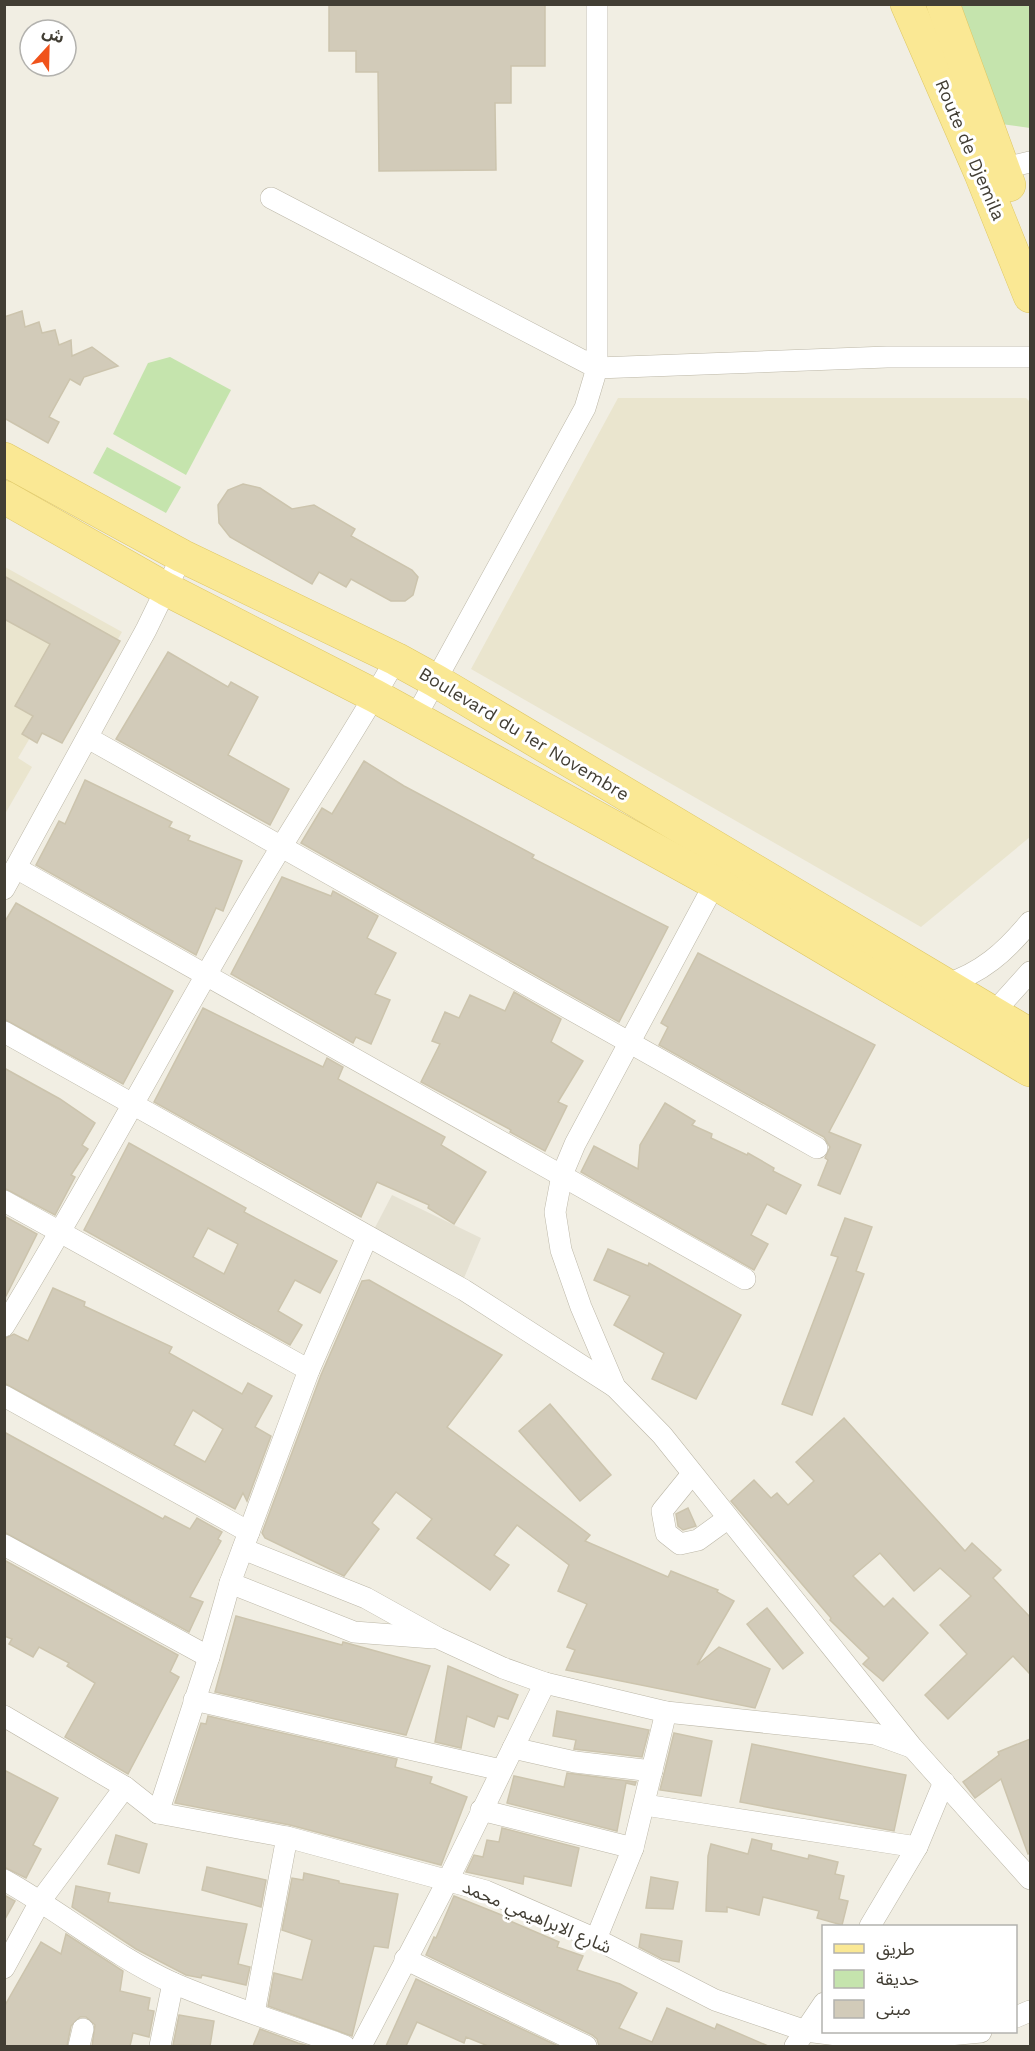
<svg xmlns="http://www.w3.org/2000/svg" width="1035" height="2051" viewBox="0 0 1035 2051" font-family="'Work Sans','Noto Sans Arabic',sans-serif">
<rect width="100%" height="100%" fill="#f1eee3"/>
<path fill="#e5e1d2" d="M392,1195l89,43 -23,54 -90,-51z"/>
<g fill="#eae5ce">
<path d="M618,398h408l4,4v435l-109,90 -450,-258z"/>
<path d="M5,567l117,65 -24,42 -23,-12 -57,96 14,9 -27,47z"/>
</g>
<g fill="#c5e4ad">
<path d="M952,5h78v123l-29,-4z"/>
<path d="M170,357l61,33 -45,85 -73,-41 35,-71z"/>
<path d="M107,447l74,40 -15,26 -73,-40z"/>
</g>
<g fill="#d2cbb9" stroke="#ccc4ad" stroke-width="1.5" fill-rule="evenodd">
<path d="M329,4h216v62h-34v37h-16l1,67 -117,1 -1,-99h-22v-21h-27z"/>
<path d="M22,311l3,16 14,-5 3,11 13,-3 4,15 12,-5 1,16 20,-9 26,19 -34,11 -4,8 -10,-6 -21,38 10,5 -11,21 -44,-25v-101z"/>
<path d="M243,484l17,4 32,21 22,-4 41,24 -4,7 61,34 6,7 -5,18 -8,6h-14l-40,-22 -5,8 -27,-15 -7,12 -82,-47 -11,-14 -1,-18 10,-15z"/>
<path d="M4,576l116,65 -58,102 -20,-10 -5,10 -15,-9 11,-18 -18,-10 35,-62 -46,-25z"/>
<path d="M168,652l60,35 3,-5 27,15 -30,58 61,34 -19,36 -154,-86z"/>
<path d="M364,761l40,25 130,69 -2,3 136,69 -49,95 -318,-179 21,-35 10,6z"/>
<path d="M85,780l87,42 -3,5 21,9 -2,4 54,21 -19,50 -7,-3 -20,47 -160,-90 23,-44 6,3z"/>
<path d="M282,877l49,19 2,-5 45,25 -11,22 29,15 -21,41 15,6 -19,44 -15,-7 -3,6 -122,-69z"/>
<path d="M16,903l157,88 -50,93 -119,-65v-96z"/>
<path d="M698,953l177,92 -46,87 32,13 -21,49 -22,-9 10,-25 -3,-2 5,-11 -6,-10 -165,-92 9,-18 -7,-4z"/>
<path d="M514,992l47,27 -10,23 32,19 -25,41 9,4 -22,45 -35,-19 1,-2 -90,-48 19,-38 -8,-3 13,-29 14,6 11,-23 35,16z"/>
<path d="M203,1008l120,59 4,-9 16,9 -5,12 107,58 -4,8 45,27 -32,52 -26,-16 1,-3 -52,-23 -16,35 -207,-115z"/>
<path d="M4,1068l56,31 35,24 -13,22 6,4 -17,26 4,2 -20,38 -51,-27z"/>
<path d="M665,1103l30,18 -3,4 20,9 -1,4 36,17 1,-2 26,15 -1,3 28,14 -15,29 -19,-10 -16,31 17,9 -14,26 -173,-98 13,-26 44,23 2,-24z"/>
<path d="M129,1143l117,65 -2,4 93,49 -17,32 -25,-13 -17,31 24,14 -12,20 -206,-115zM208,1228l30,16 -14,30 -31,-17z"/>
<path d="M4,1216l33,18 -33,66z"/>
<path d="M845,1218l27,9 -16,44 8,3 -52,141 -30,-11 56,-147 -7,-2z"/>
<path d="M608,1249l40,17 1,-3 92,52 -45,84 -44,-20 12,-26 -50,-28 16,-29 -36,-16z"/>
<path d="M369,1280l133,75 -55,72 143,108 -5,6 83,36 3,-6 47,19 -1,2 17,9 -37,64 22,-18 51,22 -15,39 -189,-38 9,-20 -8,-3 20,-43 -29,-13 11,-26 -52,-40 -23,30 15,10 -19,25 -73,-52 15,-19 -36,-27 -24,31 7,6 -35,47 -79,-38 -3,-5 59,-158 41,-94z"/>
<path d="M53,1288l32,14 -1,4 88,41 -3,6 73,41 6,-11 24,13 -17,31 16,9 -24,65 -4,-8 -8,16 -231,-126v-44l10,-5 14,7zM193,1410l30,19 -18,33 -31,-17z"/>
<path d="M550,1404l61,71 -31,26 -61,-70z"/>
<path d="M844,1418l121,133 7,-8 29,27 -8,8 37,39v57l-17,-18 -65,63 -23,-24 42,-41 -27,-29 31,-29 -31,-28 -26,23 -34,-38 -27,23 31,31 9,-9 35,35 -45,48 -20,-17 6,-6 -39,-38 1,-2 -100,-117 23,-21 17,18 6,-5 11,12 26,-24 -18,-19z"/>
<path d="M4,1432l159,87 2,-3 25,13 7,-11 25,14 -4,7 3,2 -31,56 13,5 -14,30 -185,-100z"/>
<path d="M688,1508l8,18 -13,4 -5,-4 -2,-12z"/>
<path d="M4,1560l174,95 -8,17 9,5 -51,97 -63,-37 30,-54 -28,-17 2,-3 -30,-16 -6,10 -24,-13 3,-5 -8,-3z"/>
<path d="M767,1608l36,45 -20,16 -36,-45z"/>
<path d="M236,1616l106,29 1,-3 87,24 -24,69 -191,-43z"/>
<path d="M448,1666l70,29 -10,24 -10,-3 -4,11 -27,-11 -6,32 -26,-6z"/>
<path d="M557,1711l92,19 -7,27 -68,-8 2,-9 -23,-4z"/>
<path d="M208,1716l189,43 -2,8 37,10 -2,6 37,14 -26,68 -151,-40 -115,-22 26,-80 5,1z"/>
<path d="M674,1733l38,8 -11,55 -41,-6z"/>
<path d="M1030,1739v114l-2,1 -27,-75 -26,19 -12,-16 36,-27 -1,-3z"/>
<path d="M752,1744l154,31 -12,56 -154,-29z"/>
<path d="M4,1770l54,28 -25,47 8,4 -15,29 -22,-11z"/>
<path d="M567,1773l69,9 -1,3 -9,-2 -9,48 -110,-28 7,-27 50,11z"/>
<path d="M502,1828l77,20 -8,38 -47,-10 -1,8 -57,-12 8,-17 9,2 4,-17 12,2z"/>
<path d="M116,1835l31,9 -8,29 -31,-9z"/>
<path d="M752,1839l20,5 -1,6 37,9 1,-4 29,7 -3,12 9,2 -5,23 9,2 -6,24 -25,-7 2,-7 -56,-14 -4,18 -32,-8v5l-21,-1 2,-55 3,-12 37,10z"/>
<path d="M207,1867l59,13 -5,27 -59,-17z"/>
<path d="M304,1873l35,8v2l59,11 -10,54 -14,-2 -22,90 -84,-30 6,-33 28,7 10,-40 -30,-10 10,-52 11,2z"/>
<path d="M651,1877l27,5 -5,27 -27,-1z"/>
<path d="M76,1886l34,7 -2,9 139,22 -9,40 12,3 -4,18 -44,-10 -1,3 -15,-3 -50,-26 -64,-42z"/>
<path d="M4,1895l11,6 -11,20z"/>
<path d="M454,1896l50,20 -1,2 56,24 -2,5 26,9 -6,14 43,14 17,9 -18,35 33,14 15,-34 48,21 2,-5 51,22h-169l-2,-7 -5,-4 -166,-80 8,-18 2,1z"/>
<path d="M66,1934l57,37 -3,20 30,7 -2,12 6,1 -5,26 -16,-4 -3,13h-38l3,-21 -9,-8h-6l-9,9 -4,20h-63v-39l37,-65 20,12z"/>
<path d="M641,1934l41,7 -3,21 -17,-3 -23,-12z"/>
<path d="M416,1979l142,67h-70l-22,-9 -2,6 -47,-21 -11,24h-20z"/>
<path d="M179,2015l35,6 -4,25 -37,-1z"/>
<path d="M260,2029l38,14 11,3h-56z"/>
</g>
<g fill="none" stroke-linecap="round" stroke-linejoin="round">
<g stroke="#bcb7a7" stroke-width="22">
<g id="minor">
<path d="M991,171l39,-9"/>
<path d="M271,198l326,170v-364"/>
<path d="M415,718l170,-310 12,-40 290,-11h143"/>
<path d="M88,738l729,410"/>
<path d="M16,868l729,411"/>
<path d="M715,883l-140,261 -13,31 -7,37 6,38 20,57 34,80 47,48 250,312 118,132"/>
<path d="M4,889l142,-259 36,-74"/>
<path d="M944,985c38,-12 61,-33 86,-63"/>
<path d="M986,1021l44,-49"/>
<path d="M4,1032l460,258 151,97"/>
<path d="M4,1201l305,169"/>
<path d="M4,1326c85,-139 161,-282 243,-422 48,-83 102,-162 149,-245"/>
<path d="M4,1396l245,136"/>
<path d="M692,1474l-30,37 4,22 14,11 18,-4 29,-21"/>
<path d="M4,1545l205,112"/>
<path d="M243,1549l123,49 72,40 65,30 42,15 121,29 209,22 36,13"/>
<path d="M230,1583l124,49 79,6"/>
<path d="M194,1700l307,70"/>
<path d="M4,1716l121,71 33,26 129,24 199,54 110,48 119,61 91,31 78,10 97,-9"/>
<path d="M513,1748l62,14 77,9"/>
<path d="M645,1805l272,42"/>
<path d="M481,1810l152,38"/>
<path d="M158,1813l51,-156 21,-74 79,-213 58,-133"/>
<path d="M4,1880c58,32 109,76 169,103 56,24 115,42 172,63"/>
<path d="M870,1926l47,-79 27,-65"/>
<path d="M596,1939l37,-91 33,-136"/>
<path d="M405,1959l181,87"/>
<path d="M4,1968l37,-68 84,-113"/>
<path d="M254,2013l33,-176"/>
<path d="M1016,2017l14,-6"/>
<path d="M79,2046l4,-17"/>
<path d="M160,2046l13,-63"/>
<path d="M361,2046l87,-166 97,-197"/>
<path d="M795,2046l29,-43"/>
</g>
</g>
<g stroke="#dec765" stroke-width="34">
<g id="primary">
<path d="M907,4l74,170 49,122"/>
<path d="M943,4l66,181"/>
<path d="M4,459l178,97 214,103 40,22 594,354"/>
<path d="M4,497l162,92 209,107 340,187 315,187"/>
</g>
</g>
<use href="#minor" stroke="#fff" stroke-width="21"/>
<use href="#primary" stroke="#fae894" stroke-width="33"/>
</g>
<g text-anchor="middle" stroke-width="6" stroke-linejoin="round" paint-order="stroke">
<g font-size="18" fill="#423e34" stroke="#fff">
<text transform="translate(970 150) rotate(67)" y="6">Route de Djemila</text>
<text transform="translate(524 734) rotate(31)" y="6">Boulevard du 1er Novembre</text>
<text transform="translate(537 1917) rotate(23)" y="6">شارع الابراهيمي محمد</text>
</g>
</g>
<rect width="1035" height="2051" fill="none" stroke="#423e34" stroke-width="12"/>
<rect x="822" y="1925" width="195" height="108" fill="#ffffff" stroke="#b3b2ae" stroke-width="1.5"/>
<rect x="834" y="1944" width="30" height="9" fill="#fae894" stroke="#b3b2ae" stroke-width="1.5"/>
<text x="876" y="1955" font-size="18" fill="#423e34">طريق</text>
<rect x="834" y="1970" width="30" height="18" fill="#c5e4ad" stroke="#b3b2ae" stroke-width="1.5"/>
<text x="876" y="1985" font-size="18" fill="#423e34">حديقة</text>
<rect x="834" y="2000" width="30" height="18" fill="#d2cbb9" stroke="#b3b2ae" stroke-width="1.5"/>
<text x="876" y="2015" font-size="18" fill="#423e34">مبنى</text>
<g transform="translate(48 48) rotate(22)"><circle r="28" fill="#ffffff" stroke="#b3b2ae" stroke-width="1.5"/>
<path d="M0-4.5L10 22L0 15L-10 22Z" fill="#f0531b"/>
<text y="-9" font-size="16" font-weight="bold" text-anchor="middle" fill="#423e34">ش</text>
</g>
</svg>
